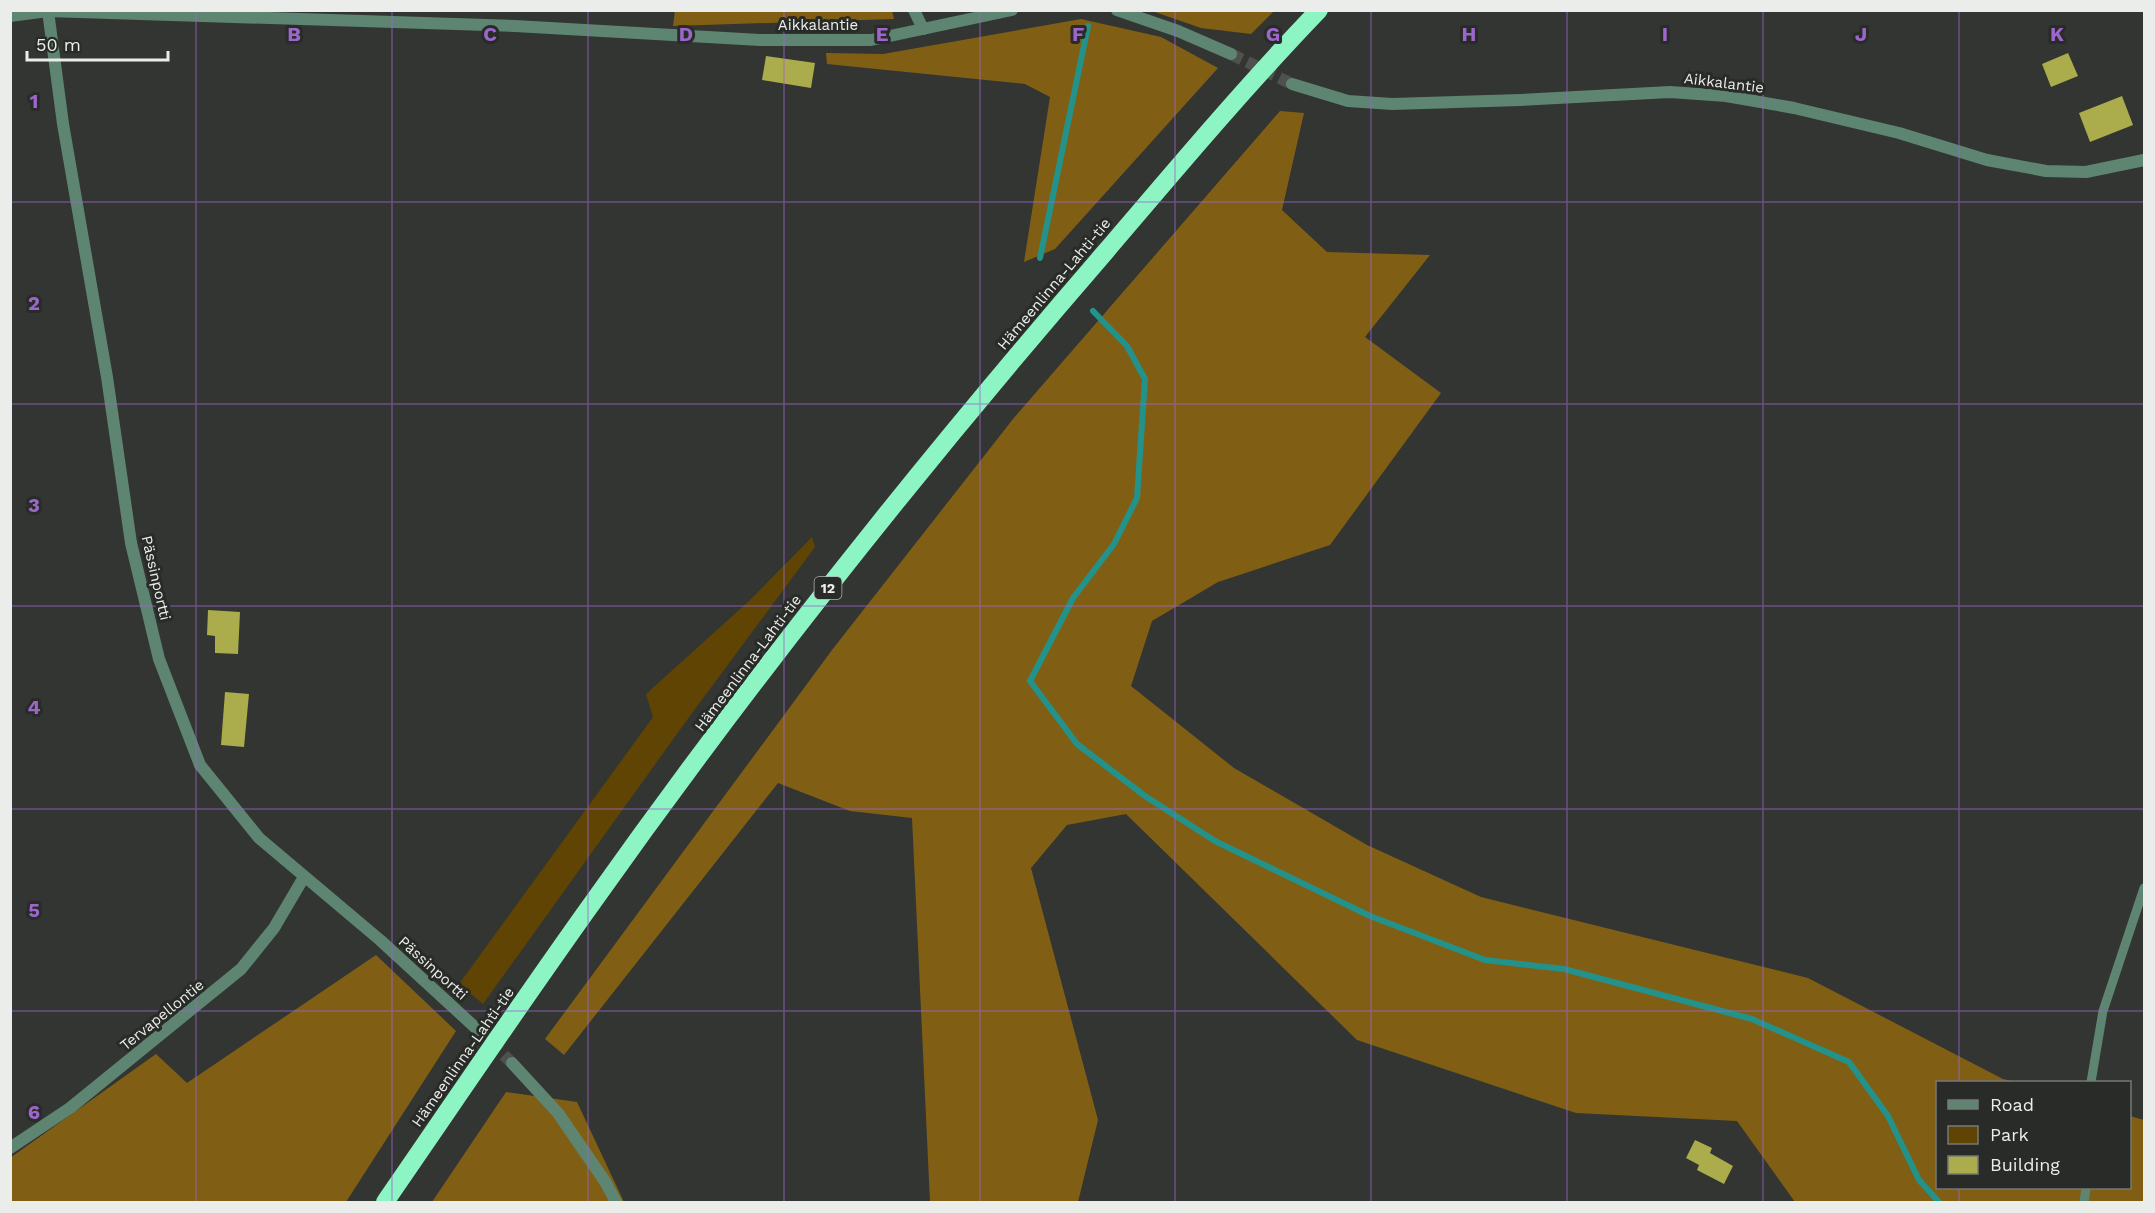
<svg xmlns="http://www.w3.org/2000/svg" width="2155" height="1213" viewBox="0 0 2155 1213" font-family="'Work Sans',sans-serif">
<rect width="100%" height="100%" fill="#323531"/>
<path fill="#5f4403" d="M812,537l3,10 -128,173 -204,284 -24,-20 194,-267 -7,-23 103,-93z"/>
<g fill="#805f15">
<path d="M675,10h217l2,9 -221,7z"/>
<path d="M1152,11h122l-23,23 -50,-6z"/>
<path d="M1081,19l80,18 57,31 -163,181 -31,13 26,-165 -25,-13 -198,-20 -1,-11 57,1z"/>
<path d="M1280,111l24,2 -22,97 45,42 103,3 -65,82 76,56 -111,152 -112,37 -66,39 -21,65 103,82 133,77 114,52 327,81 195,101 13,3h-78v106h192v-72l14,4v82h-349l-58,-81 -161,-8 -219,-73 -231,-226 -59,11 -36,43 67,252 -20,82h-148l-18,-384 -62,-7 -72,-28 -214,272 -19,-16 287,-389 181,-231z"/>
<path d="M376,955l80,76 -110,171h-335l-1,-44 146,-104 31,29z"/>
<path d="M506,1092l71,10 47,100h-192z"/>
</g>
<g fill="none" stroke-linecap="round" stroke-linejoin="round">
<g stroke="#22928b" stroke-width="6">
<path d="M1040,258l48,-232"/>
<path d="M1093,311l34,35 18,33 -8,119 -23,46 -41,54 -43,83 47,63 68,52 70,45 155,75 115,44 79,9 188,50 97,43 39,54 31,64 20,22"/>
</g>
</g>
<g fill="#abac4b">
<path d="M2068,53l10,23 -27,11 -9,-23z"/>
<path d="M766,56l49,7 -4,25 -49,-8z"/>
<path d="M2122,96l11,29 -43,17 -11,-29z"/>
<path d="M208,610l32,2 -2,42 -23,-1v-17l-8,-1z"/>
<path d="M225,692l24,2 -5,53 -23,-2z"/>
<path d="M1695,1140l17,8 -2,5 23,13 -9,18 -27,-14 2,-5 -13,-7z"/>
</g>
<g fill="none" stroke-linecap="round" stroke-linejoin="round">
<g stroke="#4e514d" stroke-width="12" stroke-dasharray="12 6" stroke-linecap="butt">
<path d="M1231,54l61,30"/>
<path d="M478,1030l34,33"/>
</g>
<g stroke="#5d8571" stroke-width="9">
<path d="M2091,1082l12,-71 41,-123"/>
<path d="M2084,1202l2,-14"/>
</g>
<g stroke="#5d8571" stroke-width="12">
<path d="M914,10l9,19"/>
<path d="M1117,10l61,21 53,23"/>
<path d="M48,11l15,113 44,253 24,166 28,116 41,106 59,73 121,102 98,90"/>
<path d="M10,16l38,-5 467,15 245,14h111l141,-30"/>
<path d="M1292,84l56,17 44,3 128,-4 150,-8 56,4 68,12 105,25 88,27 59,11 40,1 58,-12"/>
<path d="M512,1063l46,50 48,70 10,19"/>
<path d="M10,1148l60,-40 171,-139 33,-41 30,-51"/>
</g>
<path stroke="#8df5c4" stroke-width="18" d="M385,1202c69,-100 137,-201 208,-300 160,-226 333,-443 514,-652 69,-81 138,-163 212,-240"/>
</g>
<path fill="none" stroke="#9d66cc" stroke-width="1.5" stroke-opacity="0.55" d="M196,10v1192M392,10v1192M588,10v1192M784,10v1192M980,10v1192M1175,10v1192M1371,10v1192M1567,10v1192M1763,10v1192M1959,10v1072M10,202h2134M10,404h2134M10,606h2134M10,809h2134M10,1011h2134M1959,1188v14"/>
<g text-anchor="middle" stroke-width="6" stroke-linejoin="round" paint-order="stroke">
<rect fill="#282b27" stroke="#b0b3b0" stroke-width="1.5" x="814.5" y="577" width="27" height="22" rx="4.5"/>
<g font-size="14" font-weight="bold" fill="#ebedea">
<text x="828" y="593">12</text>
</g>
<g font-size="15" fill="#ebedea" stroke="#282b27">
<text x="818" y="30">Aikkalantie</text>
<text transform="translate(1724 83) rotate(7)" y="5">Aikkalantie</text>
<text transform="translate(1054 284) rotate(-50)" y="5">Hämeenlinna-Lahti-tie</text>
<text transform="translate(156 578) rotate(77)" y="5">Pässinportti</text>
<text transform="translate(748 663) rotate(-53)" y="5">Hämeenlinna-Lahti-tie</text>
<text transform="translate(433 968) rotate(42)" y="5">Pässinportti</text>
<text transform="translate(162 1015) rotate(-39)" y="5">Tervapellontie</text>
<text transform="translate(463 1057) rotate(-55)" y="5">Hämeenlinna-Lahti-tie</text>
</g>
</g>
<g font-size="20" text-anchor="middle" font-weight="bold" fill="#9d66cc" stroke="#282b27" stroke-width="6" stroke-linejoin="round" paint-order="stroke">
<text x="294" y="41">B</text>
<text x="490" y="41">C</text>
<text x="686" y="41">D</text>
<text x="882" y="41">E</text>
<text x="1078" y="41">F</text>
<text x="1273" y="41">G</text>
<text x="1469" y="41">H</text>
<text x="1665" y="41">I</text>
<text x="1861" y="41">J</text>
<text x="2057" y="41">K</text>
<text x="34" y="108">1</text>
<text x="34" y="310">2</text>
<text x="34" y="512">3</text>
<text x="34" y="714">4</text>
<text x="34" y="917">5</text>
<text x="34" y="1119">6</text>
</g>
<rect width="2155" height="1213" fill="none" stroke="#ebedea" stroke-width="24"/>
<rect x="1936" y="1081" width="195" height="108" fill="#282b27" stroke="#767975" stroke-width="1.5"/>
<rect x="1948" y="1100" width="30" height="9" fill="#5d8571" stroke="#767975" stroke-width="1.5"/>
<text x="1990" y="1111" font-size="18" fill="#ebedea">Road</text>
<rect x="1948" y="1126" width="30" height="18" fill="#5f4403" stroke="#767975" stroke-width="1.5"/>
<text x="1990" y="1141" font-size="18" fill="#ebedea">Park</text>
<rect x="1948" y="1156" width="30" height="18" fill="#abac4b" stroke="#767975" stroke-width="1.5"/>
<text x="1990" y="1171" font-size="18" fill="#ebedea">Building</text>
<path d="M27 51v9h141v-9" fill="none" stroke="#ebedea" stroke-width="3"/>
<text x="36" y="51" font-size="18" fill="#ebedea" stroke="#282b27" stroke-width="4.5" paint-order="stroke">50 m</text>
</svg>
